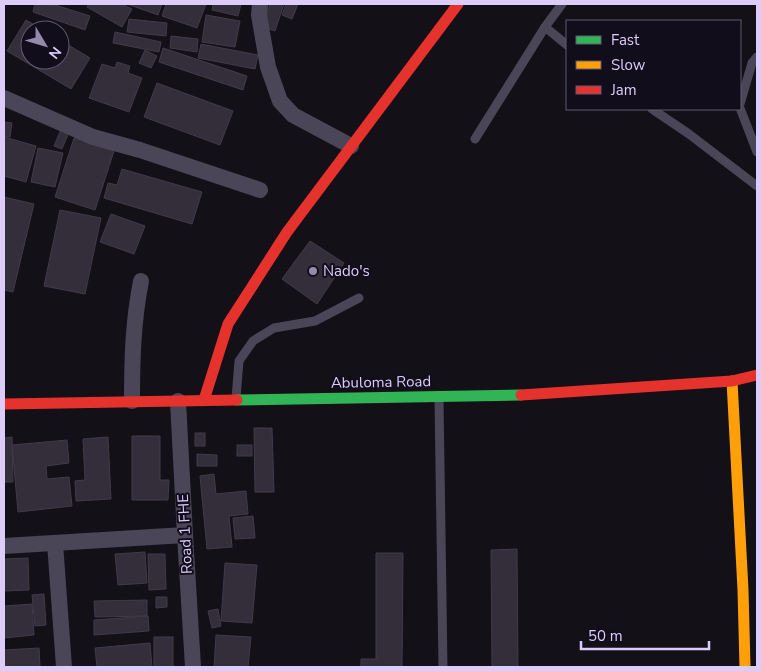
<svg xmlns="http://www.w3.org/2000/svg" width="761" height="671" viewBox="0 0 761 671" font-family="'Nunito Sans',sans-serif">
<rect width="100%" height="100%" fill="#131018"/>
<g fill="#332e3a" stroke="#413a4b">
<path d="M35,4h17l38,12 -5,14 -52,-18z"/>
<path d="M89,4h33l10,5 -10,18 -35,-20z"/>
<path d="M127,4h35l-4,11z"/>
<path d="M166,4h40l-9,24 -35,-12z"/>
<path d="M213,4h28l-3,12 -26,-6z"/>
<path d="M270,4h14l-9,27 -12,-4z"/>
<path d="M286,4h12l-6,15 -10,-4z"/>
<path d="M206,15l34,6 -5,26 -33,-5z"/>
<path d="M129,19l38,4 -1,13 -39,-4z"/>
<path d="M26,20l17,10h-13v30h30v-20l30,18 -19,31 -64,-38z"/>
<path d="M115,32l46,10 -2,10 -46,-9z"/>
<path d="M171,36l27,3 -1,13 -27,-4z"/>
<path d="M201,44l57,11 -3,14 -57,-11z"/>
<path d="M163,48l84,28 -4,14 -84,-28z"/>
<path d="M145,50l12,6 -6,12 -12,-5z"/>
<path d="M117,62l13,4 -2,7 14,5 -13,34 -40,-14 13,-34 13,4z"/>
<path d="M157,83l76,28 -13,34 -76,-28z"/>
<path d="M4,122l8,1 -2,14 -6,-1z"/>
<path d="M62,127l8,3 -8,19 -8,-3z"/>
<path d="M4,137l32,9 -10,36 -22,-6z"/>
<path d="M74,138l40,13 -19,59 -40,-13z"/>
<path d="M38,148l25,5 -8,34 -24,-5z"/>
<path d="M122,169l80,23 -10,32 -88,-26 4,-15 9,2z"/>
<path d="M4,197l30,7 -21,88 -9,-2z"/>
<path d="M60,210l41,8 -16,76 -41,-8z"/>
<path d="M111,214l34,12 -11,28 -34,-12z"/>
<path d="M310,241l34,22 -27,41 -35,-25z"/>
<path d="M254,428h18l2,64h-19z"/>
<rect x="195" y="433" width="10" height="13"/>
<path d="M132,436h28v44h9l-1,20h-36z"/>
<path d="M12,437l1,45h-9v-44z"/>
<path d="M108,437l3,62 -35,2 -1,-20 10,-1 -2,-41z"/>
<path d="M67,440l2,23 -23,3 1,13 22,-2 3,29 -54,6 -6,-67z"/>
<rect x="237" y="445" width="15" height="11"/>
<path d="M197,454l20,1v11h-20z"/>
<path d="M214,474l2,20 30,-3 2,23 -19,2 3,31 -25,2 -7,-73z"/>
<path d="M253,516l2,22 -20,1 -2,-21z"/>
<path d="M517,549l1,118h-26l-1,-117z"/>
<path d="M145,552l2,31 -29,2 -3,-31z"/>
<path d="M376,553h27l-1,114h-41v-8h15z"/>
<path d="M148,554h17l1,35 -17,1z"/>
<path d="M28,558l1,32 -25,1v-32z"/>
<path d="M225,563l32,2 -5,58 -31,-2z"/>
<path d="M44,594l2,31 -11,1 -3,-31z"/>
<path d="M156,597h11v10l-11,1z"/>
<path d="M147,600v16l-52,1 -1,-16z"/>
<path d="M32,604l2,31 -30,3v-32z"/>
<path d="M218,609l3,17 -9,2 -4,-17z"/>
<path d="M148,616l1,15 -55,4v-15z"/>
<path d="M216,635l35,2 -3,30h-34z"/>
<rect x="154" y="637" width="19" height="30"/>
<path d="M150,643l2,24h-55l-2,-19z"/>
<path d="M39,648l1,19h-36v-17z"/>
</g>
<g fill="none" stroke-linecap="round" stroke-linejoin="round">
<g stroke="#4a4658" stroke-width="9">
<path d="M545,27l22,18"/>
<path d="M740,104l12,-41 5,-6"/>
<path d="M740,108l17,44"/>
<path d="M652,109l37,25 68,52"/>
<path d="M475,139l70,-112 17,-23"/>
<path d="M236,398l3,-37 14,-20 21,-13 41,-7 44,-23"/>
<path d="M439,399l4,268"/>
</g>
<g stroke="#4a4658" stroke-width="16">
<path d="M260,4l-1,11 9,52 12,34 13,14 58,31"/>
<path d="M4,98l89,39 47,13 120,40"/>
<path d="M132,401c0,-42 1,-79 9,-120"/>
<path d="M178,401l7,134 8,132"/>
<path d="M55,543l9,124"/>
<path d="M4,546l181,-11"/>
</g>
<path stroke="#30b455" stroke-width="11" d="M237,400l284,-5"/>
<path stroke="#ff9f0a" stroke-width="11" d="M732,381l11,209 2,77"/>
<g stroke="#e5322d" stroke-width="11">
<path d="M521,395l211,-14 25,-6"/>
<path d="M204,400l24,-76 59,-92 171,-228"/>
<path d="M4,404l233,-4"/>
</g>
</g>
<circle fill="#958aab" stroke="#120d1b" stroke-width="2" cx="313" cy="271" r="5"/>
<g text-anchor="middle" stroke-width="4" stroke-linejoin="round" paint-order="stroke">
<g font-size="15" fill="#dbccfa" stroke="#120d1b" text-anchor="start">
<text x="323" y="276">Nado's</text>
</g>
<g font-size="15" fill="#dbccfa" stroke="#120d1b">
<text transform="translate(381 382) rotate(-1)" y="5">Abuloma Road</text>
<text transform="translate(185 534) rotate(-93)" y="5">Road 1 FHE</text>
</g>
</g>
<rect width="761" height="671" fill="none" stroke="#dbccfa" stroke-width="10"/>
<rect x="566" y="20" width="175" height="90" fill="#120d1b" stroke="#625974"/>
<rect x="576" y="36" width="25" height="8" fill="#30b455" stroke="#625974"/>
<text x="611" y="45" font-size="15" fill="#dbccfa">Fast</text>
<rect x="576" y="61" width="25" height="8" fill="#ff9f0a" stroke="#625974"/>
<text x="611" y="70" font-size="15" fill="#dbccfa">Slow</text>
<rect x="576" y="86" width="25" height="8" fill="#e5322d" stroke="#625974"/>
<text x="611" y="95" font-size="15" fill="#dbccfa">Jam</text>
<g transform="translate(45 45) rotate(128)"><circle r="24" fill="#120d1b" stroke="#625974"/>
<path d="M0-4L9 19L0 12L-9 19Z" fill="#958aab"/>
<text y="-8" font-size="14" font-weight="bold" text-anchor="middle" fill="#dbccfa">N</text>
</g>
<path d="M581 641v8h128v-8" fill="none" stroke="#dbccfa" stroke-width="2.5"/>
<text x="588" y="641" font-size="15" fill="#dbccfa" stroke="#120d1b" stroke-width="4" paint-order="stroke">50 m</text>
</svg>
